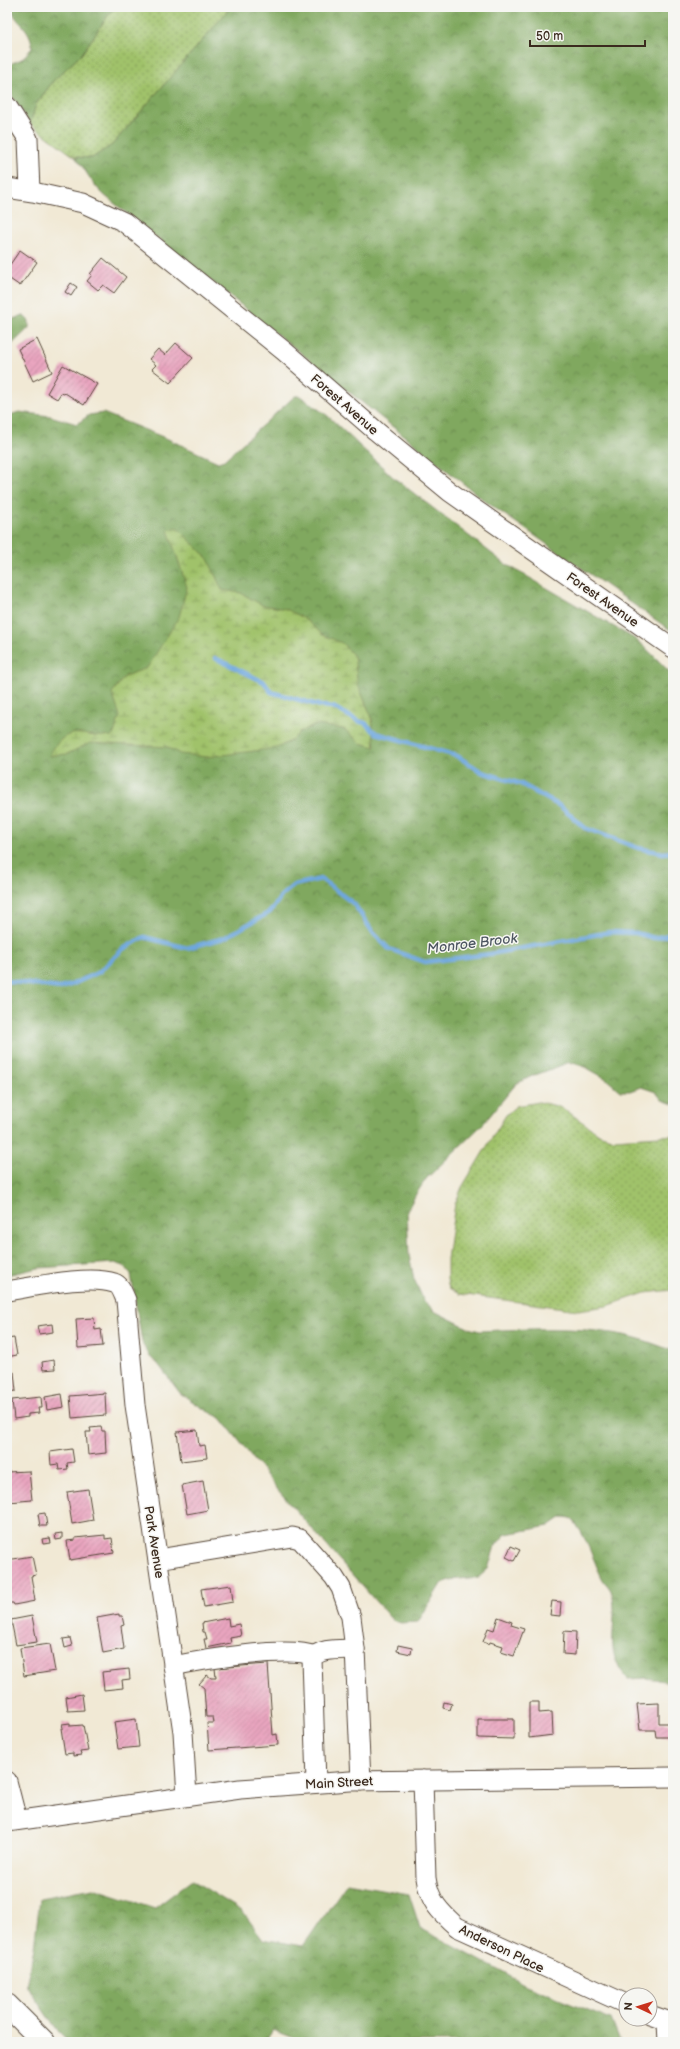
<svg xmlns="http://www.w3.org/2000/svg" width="680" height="2049" viewBox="0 0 680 2049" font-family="'Balsamiq Sans',sans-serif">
<defs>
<pattern id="grass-dots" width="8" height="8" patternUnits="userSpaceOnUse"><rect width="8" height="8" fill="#a0c26b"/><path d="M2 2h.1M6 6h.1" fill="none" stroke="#849e57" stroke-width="1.8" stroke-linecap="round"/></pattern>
<pattern id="forest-crowns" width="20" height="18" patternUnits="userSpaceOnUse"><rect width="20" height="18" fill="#80a85f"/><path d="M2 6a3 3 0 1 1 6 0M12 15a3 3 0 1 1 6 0" fill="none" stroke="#6a894e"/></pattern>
<pattern id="wetland-marsh" width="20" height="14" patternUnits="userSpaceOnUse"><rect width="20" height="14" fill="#a0c26b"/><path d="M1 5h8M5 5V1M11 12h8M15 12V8" fill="none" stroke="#849e57"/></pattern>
<pattern id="building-hatch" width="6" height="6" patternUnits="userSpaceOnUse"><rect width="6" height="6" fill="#e9a5bf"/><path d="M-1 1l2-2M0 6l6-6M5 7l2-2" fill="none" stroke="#be879b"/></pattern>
</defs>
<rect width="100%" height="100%" fill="#f6f6f2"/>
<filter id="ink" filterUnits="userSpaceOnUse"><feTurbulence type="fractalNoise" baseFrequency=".025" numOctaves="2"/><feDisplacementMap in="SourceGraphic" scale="8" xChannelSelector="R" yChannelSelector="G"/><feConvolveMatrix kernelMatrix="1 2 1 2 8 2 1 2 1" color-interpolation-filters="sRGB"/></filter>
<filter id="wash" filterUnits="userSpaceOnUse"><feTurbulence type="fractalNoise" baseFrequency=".012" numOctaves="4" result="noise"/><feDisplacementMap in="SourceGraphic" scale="16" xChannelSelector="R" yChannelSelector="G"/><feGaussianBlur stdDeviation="0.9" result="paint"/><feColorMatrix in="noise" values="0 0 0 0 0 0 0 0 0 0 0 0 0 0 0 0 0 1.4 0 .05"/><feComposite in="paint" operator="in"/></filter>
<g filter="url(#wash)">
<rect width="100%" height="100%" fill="#f1e9d5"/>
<g fill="url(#grass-dots)" stroke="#6e7644">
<path d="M116,7h115l-119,138 -20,13 -17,-1 -45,-33 6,-20 18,-24 27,-25 28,-41z"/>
<path d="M539,1102l18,4 10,5 32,23 15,5 59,-4v155l-28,3 -38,13 -29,4 -119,-16 -10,-6 -2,-9v-20l8,-55 7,-17 44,-72 10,-9z"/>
</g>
<g fill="url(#forest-crowns)" stroke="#5e693e">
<path d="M12,7h104l-7,7 -28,41 -27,25 -18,24 -6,20 -23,-36v-18l5,-7 10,-4 10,-11c0,-22 -20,-26 -20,-41z"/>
<path d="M231,7h442v625l-188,-131 -381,-306c-12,-11 -18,-25 -29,-38l17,1 20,-13z"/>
<path d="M23,315l6,6v7l-22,21v-25l6,-5z"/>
<path d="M295,396h5l28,20 65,61 111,86 131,76 11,9 27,27v429l-11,-4 -6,-8 -15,-5 -11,4h-10l-15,-13 -20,-11 -15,-5 -40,15 -14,7 -32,39 -58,56 -10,15 -9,17 2,44 5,24 10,22 12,11 32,16 12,3c44,-2 95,-5 138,3 19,3 37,10 55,17v335c-13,-9 -29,-8 -45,-7 -26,-28 -10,-49 -15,-81 -2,-12 -6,-11 -11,-20 -10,-20 -16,-44 -31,-60l-9,-1 -13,9 -43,8 -11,12 -7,23 -9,8 -30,3 -8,4 -23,38 -17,1 -9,-3 -114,-130 -57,-72 -14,-7 -27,-18 -22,-29 -8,-7 -8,-15 -11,-68 -7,-8 -9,-3 -77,5 -31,7v-859l12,-4 31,4 27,8 12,-9 14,-2 65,26 50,23 6,-2z"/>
<path d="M192,1880l50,31 21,28 40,7 44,-63 62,11 11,34 106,57 85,34 9,23h-306l-17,-3 -24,-9 -8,12h-196l-13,-13 -30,-44 8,-37 6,-50 53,-10 62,20z"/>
</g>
<path fill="url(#wetland-marsh)" stroke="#6e7644" d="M177,527l31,32 14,31 19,3 21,12 24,4 18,9 19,17 19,8 12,13 4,29 14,33 3,29 -15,-4 -16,-14 -27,-4 -16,6 -9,9 -15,8 -70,9 -27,-3 -13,-7 -77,-4 -23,11 -18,2c20,-37 33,-16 64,-20l7,-20 -8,-23 13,-17 22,-8 32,-51 8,-30 -19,-57z"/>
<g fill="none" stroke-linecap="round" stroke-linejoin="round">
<g stroke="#6ea7de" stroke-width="4.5">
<path d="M215,658l49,24 7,10 50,14 12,1 25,14 7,2 11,10 81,23 25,16 39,12 39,22 25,22 53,20 25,5 10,-1"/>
<path d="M7,981l53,7 11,-3 28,-13 24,-23 21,-12 43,11 37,-10 46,-26 12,-17 12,-10 27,-6 33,25 20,30 15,15 36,13 65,-8 120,-22 26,1 18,5 19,-4"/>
</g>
</g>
<g id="blocks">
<g fill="url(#building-hatch)">
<path d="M20,250l17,12 -17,24 -13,-9v-8z"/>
<path d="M103,258l23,19 -12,16 -11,-8 -5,5 -11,-9 5,-6 -2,-1z"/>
<path d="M71,283l6,4 -6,9 -6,-4z"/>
<path d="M37,339l15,33 -19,9 -15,-32z"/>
<path d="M176,343l17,15 -23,25 -18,-14 4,-4 -7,-6 9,-10 7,6z"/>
<path d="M63,365l34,19 -13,21 -19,-12 -1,1 -3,-1 -4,6 -10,-6z"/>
<path d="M94,1318l1,12 6,-1 2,17 -25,2 -2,-29z"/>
<path d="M52,1324l1,8 -14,2 -2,-8z"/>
<path d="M14,1338l3,17 -10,2v-18z"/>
<path d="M54,1360l1,9 -12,1 -1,-8z"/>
<path d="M14,1372l2,19 -9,1v-19z"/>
<path d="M105,1393l1,22 -34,3 -2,-22z"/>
<path d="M62,1394l2,13 -17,3 -2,-13z"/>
<path d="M41,1397l1,11h-4l1,5 -11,1v3l-14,2 -2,-19z"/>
<path d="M101,1427l1,4h3l1,22 -18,2 -2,-23h5l-1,-4z"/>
<path d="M197,1430l2,16 6,-1 2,13 -26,3 -4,-29z"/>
<path d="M72,1449l2,13 -7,1 1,6 -9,1 -1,-6 -7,1 -1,-13z"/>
<path d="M29,1471l3,29 -23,2v-4h-2v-26z"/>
<path d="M203,1481l5,29 -21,4 -5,-29z"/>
<path d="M88,1489l5,31 -21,4 -5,-32z"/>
<path d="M45,1513l2,13h-7l-2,-12z"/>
<path d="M62,1533v6l-6,1 -1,-6z"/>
<path d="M105,1535v4l7,-1 2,15 -44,7 -3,-19 8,-1v-2z"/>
<path d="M50,1538l1,5 -8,1 -1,-5z"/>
<path d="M511,1546l9,4 -6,11 -8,-4z"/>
<path d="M32,1556l4,19 -5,1 4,25 -21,4 -1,-2h-4l-2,-15v-28z"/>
<path d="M231,1585l2,17 -29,5 -3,-18z"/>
<path d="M552,1601l9,1 -1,14 -10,-1z"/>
<path d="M119,1614v2h3l2,9 -3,1 3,23 -21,4 -6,-35z"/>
<path d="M32,1616l5,26 -21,3 -5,-25z"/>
<path d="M498,1617l14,5 -1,3 13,4 -10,27 -13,-4 2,-6 -13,-4 -1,2 -6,-2 5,-14 6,2z"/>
<path d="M228,1618l1,8 10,-2 2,12 -11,2 1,5 -25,5 -2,-9h3l-2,-7h-2l-1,-9z"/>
<path d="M564,1631l12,1 -1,23 -12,-1z"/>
<path d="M70,1638l2,8 -7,2 -2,-9z"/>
<path d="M50,1644l5,27 -31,5 -4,-28z"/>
<path d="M398,1645l14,3 -1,6 -14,-3z"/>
<path d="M268,1664l5,71 4,-1 1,11 -69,5 -2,-27h7l-1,-6h-7l-2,-29 -5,-4 8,-9 4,3h5l-1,-10z"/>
<path d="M129,1669l1,10 -8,1 1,8 -19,2 -2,-18z"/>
<path d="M82,1694l2,16 -16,1 -2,-14z"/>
<path d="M444,1702l8,2 -2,6 -7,-2z"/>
<path d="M529,1702h10v11l13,-1 1,23 -24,3z"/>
<path d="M659,1703v20h10v14h-13l-1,-7h-15l-3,-26z"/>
<path d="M136,1719l3,28 -21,2 -4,-27z"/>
<path d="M478,1719h36v20l-36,-1z"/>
<path d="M70,1723v3l13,-1 5,26 -8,1 1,3 -8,1v-3l-8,1 -4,-26h2l-1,-4z"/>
</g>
</g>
</g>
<g filter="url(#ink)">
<use href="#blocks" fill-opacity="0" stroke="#564739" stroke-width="1"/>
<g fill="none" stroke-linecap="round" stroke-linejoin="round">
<g stroke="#564739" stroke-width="21">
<g id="minor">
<path d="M7,106l21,33 2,52"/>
<path d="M7,188l26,4 50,11 41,19 160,129 92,80 74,61 223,156"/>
<path d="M7,1291c26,-4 82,-17 107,-8 7,2 9,11 12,17l9,105 48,327 4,64"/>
<path d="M158,1559l134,-22 8,2 34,38 7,11 10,29 4,32 6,132"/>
<path d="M173,1666c29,-6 117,-21 141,-10"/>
<path d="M423,1780l3,98c3,23 14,34 31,49l169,77"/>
<path d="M7,1781l10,39"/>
<path d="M316,1783l-4,-124c7,-12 31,-9 43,-10"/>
<path d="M7,1822l233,-33 110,-8 323,-4"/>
<path d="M650,2015l23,8"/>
<path d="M667,2022l1,20"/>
</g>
</g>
<g stroke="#564739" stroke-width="24">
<path id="major" d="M7,2005l37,37"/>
</g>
<use href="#minor" stroke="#fff" stroke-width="19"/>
<use href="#major" stroke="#fff" stroke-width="22"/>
</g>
</g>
<g text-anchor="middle" stroke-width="3" stroke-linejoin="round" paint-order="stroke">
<g font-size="13" fill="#3b2a1e" stroke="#f6f6f2">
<text transform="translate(345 404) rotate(41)" y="5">Forest Avenue</text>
<text transform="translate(603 599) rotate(35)" y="5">Forest Avenue</text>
<text transform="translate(155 1542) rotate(81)" y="5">Park Avenue</text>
<text transform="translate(339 1782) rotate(-3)" y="5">Main Street</text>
<text transform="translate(502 1948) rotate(26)" y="5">Anderson Place</text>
</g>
<g font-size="14" font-style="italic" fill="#4d5661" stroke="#f6f6f2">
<text transform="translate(472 943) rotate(-7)" y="5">Monroe Brook</text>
</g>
</g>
<rect width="680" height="2049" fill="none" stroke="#f6f6f2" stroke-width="24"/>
<g transform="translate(638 2007) rotate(274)"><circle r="19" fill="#f6f6f2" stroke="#aba49d"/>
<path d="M0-3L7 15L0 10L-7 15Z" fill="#c8321e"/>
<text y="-6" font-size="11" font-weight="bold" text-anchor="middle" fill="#3b2a1e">N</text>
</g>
<path d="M530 40v6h115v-6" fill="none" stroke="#3b2a1e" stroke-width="2"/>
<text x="536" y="40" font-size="12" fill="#3b2a1e" stroke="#f6f6f2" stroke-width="3" paint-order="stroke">50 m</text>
</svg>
